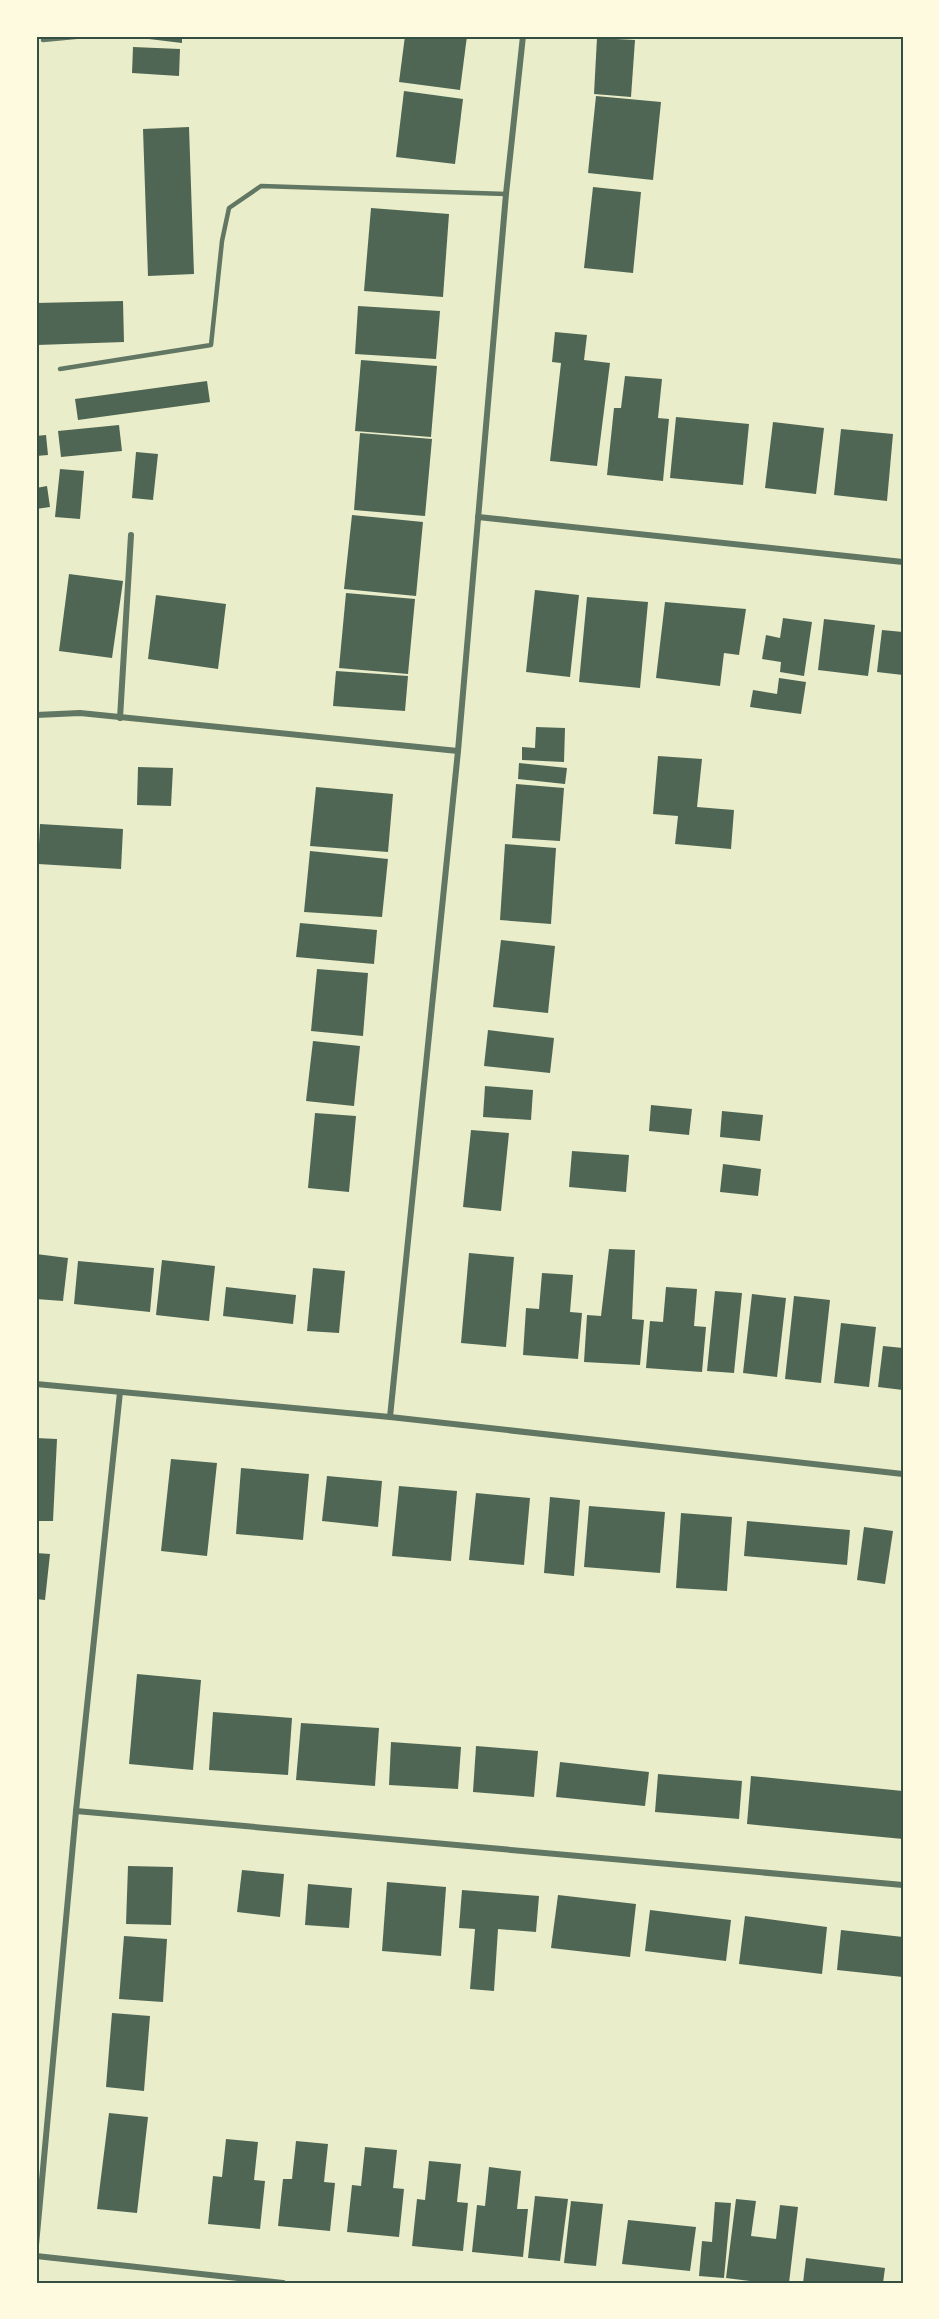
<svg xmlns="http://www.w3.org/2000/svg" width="939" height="2319" viewBox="0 0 939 2319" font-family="'Public Sans',sans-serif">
<rect width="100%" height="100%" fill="#e9edc9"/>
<g fill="#4f6655">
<path d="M124,36h58v7z"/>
<path d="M405,36h62l-7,54 -61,-8z"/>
<path d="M597,38l38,2 -4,57 -37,-3z"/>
<path d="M133,47l47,2 -1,27 -47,-3z"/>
<path d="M404,91l59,8 -8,65 -59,-7z"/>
<path d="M596,96l65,6 -8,78 -65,-7z"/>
<path d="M189,127l5,147 -46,2 -5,-147z"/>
<path d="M593,187l48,5 -8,81 -49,-5z"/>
<path d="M371,208l78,6 -6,83 -79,-6z"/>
<path d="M123,301l1,41 -87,3 -1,-42z"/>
<path d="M358,306l82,5 -4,48 -81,-5z"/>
<path d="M555,332l32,3 -3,25 26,3 -13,103 -47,-5 11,-98 -9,-1z"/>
<path d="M361,360l76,6 -6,71 -76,-6z"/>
<path d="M625,376l37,3 -4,39 11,1 -6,62 -56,-6 7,-67h7z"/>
<path d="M207,381l3,21 -132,18 -3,-21z"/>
<path d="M676,417l73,7 -6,61 -73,-7z"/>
<path d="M773,422l51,6 -8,66 -51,-6z"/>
<path d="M119,425l3,26 -61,6 -3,-26z"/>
<path d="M841,429l52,5 -6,67 -53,-6z"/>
<path d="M360,433l72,6 -7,77 -71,-6z"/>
<path d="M46,435l2,20 -12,1v-20z"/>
<path d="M136,452l22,2 -5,46 -21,-2z"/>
<path d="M60,469l24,2 -4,48 -25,-2z"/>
<path d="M47,486l3,21 -14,2v-21z"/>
<path d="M352,515l71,7 -7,74 -72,-7z"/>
<path d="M69,574l54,7 -11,77 -53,-7z"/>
<path d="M535,590l44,5 -9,82 -44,-5z"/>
<path d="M346,593l69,6 -7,75 -69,-6z"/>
<path d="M156,595l70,9 -8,65 -70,-10z"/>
<path d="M587,597l61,5 -8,86 -61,-6z"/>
<path d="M665,602l81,7 -7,46 -15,-2 -4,33 -64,-8z"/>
<path d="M783,618l29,4 -8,54 -24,-4 1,-10 -19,-3 4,-24 14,3z"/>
<path d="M824,619l51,6 -7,51 -50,-6z"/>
<path d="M882,630l21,2v43l-26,-3z"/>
<path d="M336,671l72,5 -3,35 -72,-5z"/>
<path d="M779,678l27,4 -5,32 -51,-7 3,-17 24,4z"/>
<path d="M536,727l29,1 -1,34 -42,-2v-13l13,1z"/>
<path d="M658,756l44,3 -5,48 37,3 -3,39 -56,-5 3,-28 -25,-2z"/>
<path d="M519,763l48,5 -2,16 -47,-5z"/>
<path d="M138,767l35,1 -2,38 -34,-1z"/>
<path d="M516,784l48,4 -4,53 -48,-3z"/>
<path d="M316,787l77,7 -5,58 -78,-6z"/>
<path d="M40,824l83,5 -2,40 -83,-5z"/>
<path d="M505,844l51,4 -5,76 -51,-4z"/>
<path d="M310,851l78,8 -6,58 -78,-5z"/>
<path d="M300,923l77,7 -3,34 -78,-7z"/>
<path d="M501,940l54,6 -7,67 -55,-6z"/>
<path d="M317,969l51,4 -5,63 -52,-5z"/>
<path d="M488,1030l66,8 -4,35 -66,-7z"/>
<path d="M313,1041l47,5 -6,60 -48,-5z"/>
<path d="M485,1086l48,4 -2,30 -48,-3z"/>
<path d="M651,1105l41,4 -3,26 -40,-4z"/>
<path d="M722,1111l41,4 -3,26 -40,-4z"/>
<path d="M315,1113l41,3 -7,76 -41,-4z"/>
<path d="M471,1130l38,3 -8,78 -38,-4z"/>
<path d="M572,1151l57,4 -3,37 -57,-5z"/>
<path d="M723,1164l38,5 -3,27 -38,-4z"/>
<path d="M609,1249l26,1 -3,69 12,1 -4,45 -56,-3 3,-47 14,1z"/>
<path d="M469,1253l45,4 -8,90 -45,-4z"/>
<path d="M36,1254l32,4 -5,43 -27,-2z"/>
<path d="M162,1260l53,6 -6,55 -53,-6z"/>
<path d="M78,1261l76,7 -4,44 -76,-8z"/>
<path d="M313,1268l32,3 -6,62 -32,-2z"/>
<path d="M542,1273l31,2 -3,37 12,1 -4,46 -55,-4 3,-47 13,1z"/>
<path d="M226,1287l70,8 -3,29 -70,-8z"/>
<path d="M666,1287l31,2 -3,37 12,1 -4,45 -56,-4 4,-47 13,1z"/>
<path d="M715,1291l27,2 -8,80 -27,-2z"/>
<path d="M752,1294l34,4 -9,79 -34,-4z"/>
<path d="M794,1296l36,4 -9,83 -36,-4z"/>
<path d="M841,1323l35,4 -7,60 -35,-4z"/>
<path d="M883,1346l20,2v42l-25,-3z"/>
<path d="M36,1438l21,1 -4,82h-17z"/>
<path d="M171,1459l46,4 -10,93 -46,-5z"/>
<path d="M241,1468l68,6 -6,66 -67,-6z"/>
<path d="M327,1476l55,5 -4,46 -56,-6z"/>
<path d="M399,1486l58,5 -6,70 -59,-5z"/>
<path d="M476,1493l54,5 -6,67 -55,-5z"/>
<path d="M550,1497l30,3 -6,76 -30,-3z"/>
<path d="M589,1506l76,6 -5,61 -76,-6z"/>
<path d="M681,1513l51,4 -5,74 -51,-3z"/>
<path d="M747,1521l103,9 -3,35 -103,-9z"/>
<path d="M864,1527l29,4 -8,53 -28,-4z"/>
<path d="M36,1553l14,1 -5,46 -9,-1z"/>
<path d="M137,1674l64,6 -8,90 -64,-6z"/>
<path d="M213,1712l79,6 -4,57 -79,-5z"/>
<path d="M301,1723l78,5 -4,58 -79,-6z"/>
<path d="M391,1742l70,5 -3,42 -69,-4z"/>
<path d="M476,1746l62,5 -4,46 -61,-5z"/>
<path d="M560,1762l89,10 -4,34 -89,-9z"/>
<path d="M658,1774l84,7 -3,38 -84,-7z"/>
<path d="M751,1776l152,15v48l-156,-15z"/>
<path d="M128,1866l45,1 -2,58 -45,-1z"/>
<path d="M242,1870l42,4 -4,43 -43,-5z"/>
<path d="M387,1882l59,5 -5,69 -59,-5z"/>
<path d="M308,1884l44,4 -3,40 -44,-3z"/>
<path d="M462,1890l77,6 -3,36 -38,-3 -4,62 -24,-2 5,-60 -16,-1z"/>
<path d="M558,1895l78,9 -6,53 -79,-9z"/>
<path d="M650,1910l81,10 -5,41 -81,-10z"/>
<path d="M745,1916l82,11 -5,47 -83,-10z"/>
<path d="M841,1930l62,7v40l-66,-7z"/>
<path d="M124,1936l43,3 -4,63 -44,-3z"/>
<path d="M112,2013l38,3 -6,75 -38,-4z"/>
<path d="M109,2113l39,4 -11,96 -40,-4z"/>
<path d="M226,2139l32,3 -4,38 11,1 -5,48 -52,-5 5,-48 9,1z"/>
<path d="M296,2141l32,3 -4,38 11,1 -5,48 -52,-5 5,-47h9z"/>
<path d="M365,2147l32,3 -4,38 11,1 -5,48 -52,-5 5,-47 9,1z"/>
<path d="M429,2161l32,3 -4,38 11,1 -5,48 -51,-5 5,-47 8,1z"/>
<path d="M489,2167l32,4 -4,38h11l-5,48 -51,-5 5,-47 8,1z"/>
<path d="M535,2196l33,3 -8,62 -32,-3z"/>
<path d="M736,2199l20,2 -5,35 25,3 4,-34 18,2 -9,76h-23l-40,-5z"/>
<path d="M571,2201l32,3 -7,62 -32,-3z"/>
<path d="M715,2202l16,1 -7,75 -25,-2 3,-35 10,1z"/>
<path d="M628,2220l68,7 -6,44 -68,-7z"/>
<path d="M806,2258l79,10 -2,15h-80z"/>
</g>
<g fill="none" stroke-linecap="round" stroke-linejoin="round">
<g stroke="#617663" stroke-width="4.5">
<path d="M43,40l42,-4"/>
<path d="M60,369l151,-24 11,-104 7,-33 32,-22 245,8"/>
</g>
<g stroke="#617663" stroke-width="6">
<path d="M478,517l425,45"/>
<path d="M36,715l44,-2 378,38"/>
<path d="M120,718l11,-183"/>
<path d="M36,1384l354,33 513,57"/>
<path d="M390,1417l68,-666 48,-557 17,-158"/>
<path d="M76,1811l827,74"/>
<path d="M36,2245l40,-434 44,-419"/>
<path d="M36,2256l247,27"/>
</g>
</g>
<rect width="939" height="2319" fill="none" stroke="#fefae0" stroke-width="75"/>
<rect x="38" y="38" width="864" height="2244" fill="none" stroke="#344e41" stroke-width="2"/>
</svg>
